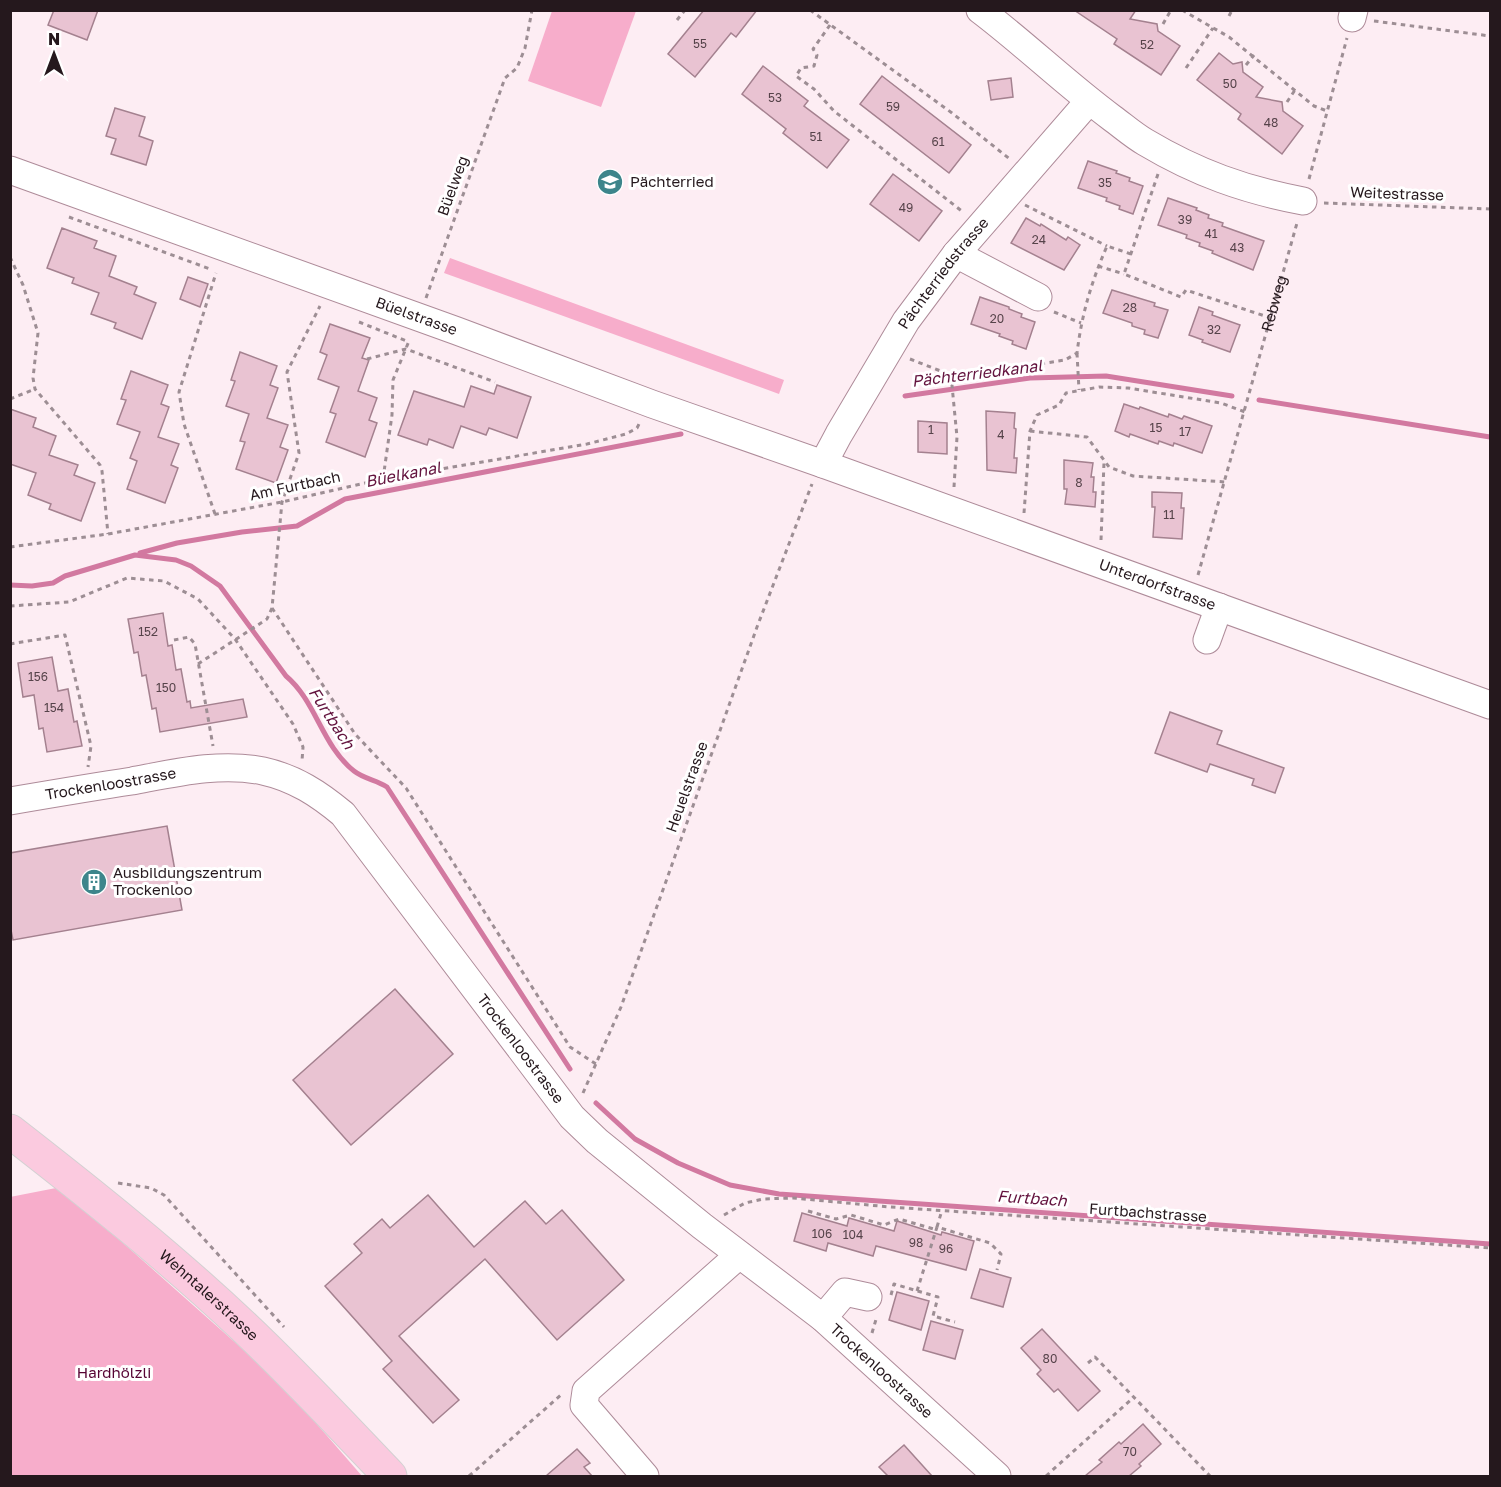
<svg xmlns="http://www.w3.org/2000/svg" width="1501" height="1487" viewBox="0 0 1501 1487" font-family="'Golos Text',sans-serif">
<rect width="100%" height="100%" fill="#fdedf3"/>
<g fill="#f7adcb">
<path d="M552,11h84l-35,96 -73,-26z"/>
<path d="M450,258l334,122 -5,14 -335,-121z"/>
<path d="M56,1188l66,54 160,142 80,92h-351l-1,-279z"/>
</g>
<g fill="none" stroke-linecap="round" stroke-linejoin="round">
<g stroke="#d279a0" stroke-width="5">
<path d="M905,396l125,-18 76,-2 126,20"/>
<path d="M1259,400l231,37"/>
<path d="M140,553l37,-10 65,-11 55,-6 48,-27 336,-65"/>
<path d="M10,585l22,1 21,-3 12,-7 70,-21 41,5 15,6 29,20 66,90c30,25 36,70 68,95 10,8 23,9 33,16l183,282"/>
<path d="M596,1103l39,36 43,24 52,22 49,9 711,50"/>
</g>
</g>
<g fill="#e9c3d2" stroke="#a4818f" stroke-width="1.5">
<path d="M54,10h44l-11,30 -39,-15z"/>
<path d="M704,10h53l-21,27 -5,-4 -36,44 -27,-23z"/>
<path d="M1074,10h62l-6,9 27,5 1,7 22,15 -19,29 -47,-31 3,-5z"/>
<path d="M1219,53l14,11 9,-2 1,10 20,15 -7,10 26,5 1,9 20,15 -21,28 -44,-35 3,-5 -44,-34z"/>
<path d="M763,66l45,35 -4,5 45,34 -22,28 -44,-35 3,-4 -44,-35z"/>
<path d="M882,76l89,69 -22,28 -89,-69z"/>
<path d="M1011,78l2,19 -22,3 -3,-19z"/>
<path d="M115,108l30,9 -6,19 14,5 -7,24 -35,-11 5,-15 -10,-3z"/>
<path d="M1088,161l29,10 -1,2 14,5 -1,3 14,5 -10,28 -14,-5 1,-3 -14,-5 1,-3 -29,-10z"/>
<path d="M893,174l49,37 -23,30 -49,-37z"/>
<path d="M1168,198l29,10 -1,2 13,5 -1,3 15,5 -1,3 42,15 -11,29 -41,-17 1,-2 -14,-5 1,-3 -14,-5 1,-3 -29,-10z"/>
<path d="M1026,218l14,8 1,-2 25,16 2,-3 12,8 -16,25 -53,-27z"/>
<path d="M62,228l35,13 -3,7 22,8 -7,20 28,11 -3,7 22,9 -14,36 -28,-11 2,-5 -25,-9 8,-21 -27,-10 2,-5 -27,-10z"/>
<path d="M188,277l20,7 -8,23 -20,-8z"/>
<path d="M1112,290l43,13 -1,3 14,4 -10,28 -14,-4 1,-4 -13,-4v-3l-29,-10z"/>
<path d="M980,297l29,10v2l13,5 -1,3 14,5 -9,27 -14,-5 1,-3 -14,-5 1,-2 -29,-10z"/>
<path d="M1199,307l14,5 -1,3 28,10 -10,27 -28,-10 1,-2 -14,-5z"/>
<path d="M330,324l40,14 -8,20 7,2 -11,31 19,7 -8,22 8,3 -12,34 -39,-15 10,-28 -6,-2 9,-25 -21,-8 9,-24 -7,-3z"/>
<path d="M240,352l37,14 -7,19 8,3 -11,30 21,7 -8,22 8,3 -12,33 -40,-14 9,-27 -5,-1 9,-27 -23,-8 9,-25 -4,-1z"/>
<path d="M131,371l37,14 -7,19 8,3 -11,30 21,7 -8,21 7,3 -13,35 -38,-14 10,-28 -7,-3 10,-26 -23,-8 9,-24 -5,-1z"/>
<path d="M497,385l34,12 -14,41 -28,-10 -3,7 -25,-9 -8,22 -24,-9 -2,6 -29,-10 16,-44 50,16 7,-21 23,8z"/>
<path d="M1124,404l15,5 1,-2 28,10 1,-3 13,5 2,-3 28,10 -10,27 -28,-10 -1,3 -14,-5 -1,3 -28,-10 -1,3 -14,-6z"/>
<path d="M10,409l26,9 -3,9 23,9 -7,19 29,10 -4,10 21,8 -14,38 -32,-12 2,-5 -23,-9 8,-22 -26,-9z"/>
<path d="M986,411l29,2 -1,15 2,1 -2,29h3l-1,15 -29,-3z"/>
<path d="M918,421l29,2v31l-29,-2z"/>
<path d="M1064,460l29,3 -2,14h3l-1,15h3l-1,15 -30,-3 2,-15h-3z"/>
<path d="M1152,492l30,1 -1,15h3l-2,31 -29,-2 2,-30h-3z"/>
<path d="M163,613l5,33 4,-1 4,25 5,-1 6,33 3,-1 1,7 52,-9 4,18 -87,15 -4,-24 -4,1 -6,-34 -4,1 -4,-24 -4,1 -6,-34z"/>
<path d="M52,657l6,34 10,-2 6,33 3,-1 5,25 -35,6 -4,-24 -4,1 -5,-34 -11,2 -5,-34z"/>
<path d="M1170,712l52,19 -5,13 67,24 -9,25 -23,-8 2,-6 -44,-15 -3,8 -52,-19z"/>
<path d="M167,826l15,84 -169,30 -3,-15v-72z"/>
<path d="M395,989l58,65 -102,91 -58,-65z"/>
<path d="M428,1195l46,52 51,-46 21,23 16,-14 62,70 -67,60 -72,-81 -86,77 60,64 -26,23 -50,-54 9,-8 -67,-75 37,-33 -8,-9 28,-25 8,9z"/>
<path d="M802,1213l45,13 2,-8 45,13 3,-10 44,14 1,-3 32,9 -8,29 -90,-24 -3,10 -45,-13 -2,8 -32,-10z"/>
<path d="M980,1269l31,9 -8,29 -32,-9z"/>
<path d="M897,1292l32,9 -8,29 -32,-10z"/>
<path d="M931,1321l32,9 -8,29 -32,-9z"/>
<path d="M1042,1329l58,62 -22,20 -20,-22 -4,3 -17,-18 4,-4 -20,-22z"/>
<path d="M1143,1424l18,20 -22,20 2,2 -12,10h-44l17,-14 -3,-2 20,-18 2,2z"/>
<path d="M904,1445l28,31h-44l-9,-9z"/>
<path d="M577,1449l13,14 -6,4 8,9h-46z"/>
</g>
<g fill="none" stroke-linecap="round" stroke-linejoin="round">
<g stroke="#ae8b99" stroke-width="29">
<g id="minor">
<path d="M980,10c45,34 86,74 132,108 11,8 21,17 33,24 52,31 100,48 158,59"/>
<path d="M1352,18l2,-8"/>
<path id="s2" d="M10,170l447,161 195,73 171,60 667,241"/>
<path d="M956,254l82,43"/>
<path id="s3" d="M823,464l16,-30 67,-113 50,-67 133,-153"/>
<path d="M1207,640l12,-33"/>
<path id="s4" d="M10,801c41,-7 82,-14 122,-20 43,-8 88,-19 131,-10 32,7 56,23 80,43l229,303 25,24 105,85 121,92 174,158"/>
<path d="M823,1318l22,-26 23,5"/>
<path d="M645,1476l-61,-71 2,-14 153,-136"/>
</g>
</g>
<g stroke="#d3d1d2" stroke-width="35">
<g id="major">
<path id="s5" d="M10,1131c81,63 160,126 234,196 51,48 98,99 146,149"/>
</g>
</g>
<g stroke="#9d8e94" stroke-width="3" stroke-dasharray="4.5 4.5" stroke-linecap="butt">
<path d="M810,10l142,103 59,47"/>
<path d="M1182,10l47,27 85,69 13,5"/>
<path d="M1229,16l3,-6"/>
<path d="M677,20l8,-10"/>
<path d="M1374,21l116,15"/>
<path d="M1163,24l8,-14"/>
<path d="M830,25l-17,24 4,6 -3,11 -13,2 -5,8 18,13 20,22 129,101"/>
<path d="M1246,65l8,-10"/>
<path d="M1186,68l27,-40"/>
<path d="M1287,102l8,-12"/>
<path d="M1158,174l-34,100 57,23 5,-7 85,28"/>
<path d="M1309,179l38,-141"/>
<path d="M1324,203l166,6"/>
<path d="M1025,205l82,41"/>
<path d="M69,217l141,52"/>
<path d="M10,257l13,28 15,48 -5,45 2,11 65,76 2,6 6,63"/>
<path d="M1098,266l26,8"/>
<path d="M426,298l79,-220 12,-10 8,-20 7,-38"/>
<path d="M1054,312l27,11"/>
<path d="M359,322l50,20"/>
<path d="M1077,353l2,37"/>
<path d="M367,359l39,-10 89,33"/>
<path d="M910,359l46,18 109,-17 12,-7c5,-40 14,-70 30,-107l24,8"/>
<path d="M951,375l6,62 -3,50"/>
<path d="M10,399l25,-10"/>
<path d="M1030,431l57,6 22,30 24,9 93,6"/>
<path d="M383,479l9,-64 1,-35 16,-39"/>
<path d="M1024,513l6,-82 7,-16 22,-10 7,-12 33,-6 29,1 93,15 24,9"/>
<path d="M215,514l-31,-90 -5,-32 37,-119"/>
<path d="M1101,540l3,-78"/>
<path d="M10,547l98,-13 174,-32 101,-23 204,-35 39,-10 11,-6 2,-4"/>
<path id="s1" d="M1198,575l99,-352"/>
<path d="M10,606l59,-4 58,-24 37,3 34,18 37,40 58,85 10,23 -1,14"/>
<path d="M272,608l83,126 51,54 164,259 26,17"/>
<path d="M174,640l15,-3 6,7 18,102"/>
<path d="M10,644l55,-9 26,111 -3,21"/>
<path d="M198,664l69,-45 5,-11 10,-106 17,-49 -12,-81 33,-66"/>
<path d="M583,1093l38,-86 136,-380 55,-143"/>
<path d="M118,1183l33,5 13,7 120,132"/>
<path d="M808,1211l28,8 15,-4 33,10 15,-6 38,11"/>
<path d="M724,1215l21,-12 18,-4 30,-1 97,9 600,41"/>
<path d="M937,1227l5,-17"/>
<path d="M917,1291l20,-64 53,16 11,11 -4,16"/>
<path d="M891,1295l3,-11 44,13 -5,19 22,6"/>
<path d="M872,1333l5,-17"/>
<path d="M1088,1363l7,-6 115,119"/>
<path d="M469,1476l93,-82"/>
<path d="M1046,1476l88,-79"/>
</g>
<use href="#minor" stroke="#fff" stroke-width="27"/>
<use href="#major" stroke="#fbcadf" stroke-width="33"/>
</g>
<defs>
<g id="school-disc" transform="scale(1.35)"><circle r="9.5" fill="#3d858b" stroke="#fff"/><path d="M0-5L7-2L0 1L-7-2ZM-4 1L0 2.5L4 1V4Q0 6-4 4Z" fill="#fff"/></g>
<g id="building-disc" transform="scale(1.35)"><circle r="9.5" fill="#3d858b" stroke="#fff"/><path d="M-4-6H4V6H1V3H-1V6H-4ZM-2.5-4.3h1.7v1.8h-1.7ZM.8-4.3h1.7v1.8H.8ZM-2.5-1h1.7V.8h-1.7ZM.8-1h1.7V.8H.8Z" fill="#fff"/></g>
</defs>
<g fill-rule="evenodd">
<use href="#school-disc" x="610" y="182"/>
<use href="#building-disc" x="94" y="882"/>
</g>
<g text-anchor="middle" stroke-width="6" stroke-linejoin="round" paint-order="stroke">
<g font-size="12" fill="#56434a">
<text x="700" y="48">55</text>
<text x="1147" y="49">52</text>
<text x="1230" y="88">50</text>
<text x="775" y="102">53</text>
<text x="893" y="111">59</text>
<text x="1271" y="127">48</text>
<text x="816" y="141">51</text>
<text x="938" y="146">61</text>
<text x="1105" y="187">35</text>
<text x="906" y="212">49</text>
<text x="1185" y="224">39</text>
<text x="1211" y="238">41</text>
<text x="1039" y="244">24</text>
<text x="1237" y="252">43</text>
<text x="1130" y="312">28</text>
<text x="997" y="323">20</text>
<text x="1214" y="334">32</text>
<text x="1156" y="432">15</text>
<text x="931" y="434">1</text>
<text x="1185" y="436">17</text>
<text x="1001" y="439">4</text>
<text x="1079" y="487">8</text>
<text x="1169" y="519">11</text>
<text x="148" y="636">152</text>
<text x="38" y="681">156</text>
<text x="166" y="692">150</text>
<text x="54" y="712">154</text>
<text x="822" y="1238">106</text>
<text x="853" y="1239">104</text>
<text x="916" y="1247">98</text>
<text x="946" y="1253">96</text>
<text x="1050" y="1363">80</text>
<text x="1130" y="1456">70</text>
</g>
<g font-size="15" fill="#25181d" stroke="#fff" text-anchor="start">
<text x="630" y="187">Pächterried</text>
<text x="113" y="878">Ausbildungszentrum<tspan x="113" dy="17">Trockenloo</tspan></text>
</g>
<g font-size="15" fill="#25181d" stroke="#fff">
<text transform="translate(453 186) rotate(-70)" y="5">Büelweg</text>
<text transform="translate(1397 194) rotate(2)" y="5">Weitestrasse</text>
<text dy="5" stroke="none"><textPath href="#s3" startOffset="226">Pächterriedstrasse</textPath></text>
<text dy="5" stroke="none"><textPath href="#s1" startOffset="282">Rebweg</textPath></text>
<text dy="5" stroke="none"><textPath href="#s2" startOffset="432">Büelstrasse</textPath></text>
<text transform="translate(295 486) rotate(-12)" y="5">Am Furtbach</text>
<text dy="5" stroke="none"><textPath href="#s2" startOffset="1220">Unterdorfstrasse</textPath></text>
<text dy="5" stroke="none"><textPath href="#s4" startOffset="102">Trockenloostrasse</textPath></text>
<text transform="translate(687 787) rotate(-70)" y="5">Heuelstrasse</text>
<text dy="5" stroke="none"><textPath href="#s4" startOffset="642">Trockenloostrasse</textPath></text>
<text transform="translate(1148 1213) rotate(4)" y="5">Furtbachstrasse</text>
<text dy="5" stroke="none"><textPath href="#s5" startOffset="258">Wehntalerstrasse</textPath></text>
<text dy="5" stroke="none"><textPath href="#s4" startOffset="1128">Trockenloostrasse</textPath></text>
</g>
<g font-size="15" fill="#560333" stroke="#fff">
<text x="114" y="1378">Hardhölzli</text>
</g>
<g font-size="16" font-style="italic" fill="#63133e" stroke="#fff">
<text transform="translate(977 373) rotate(-7)" y="6">Pächterriedkanal</text>
<text transform="translate(403 474) rotate(-11)" y="6">Büelkanal</text>
<text transform="translate(332 718) rotate(57)" y="6">Furtbach</text>
<text transform="translate(1032 1198) rotate(4)" y="6">Furtbach</text>
</g>
</g>
<rect width="1501" height="1487" fill="none" stroke="#25181d" stroke-width="24"/>
<g transform="translate(54 54)" stroke="#ffffff" stroke-width="4.5" paint-order="stroke">
<path d="M0-4.5L10 22L0 15L-10 22Z" fill="#25181d"/>
<text y="-9" font-size="16" font-weight="bold" text-anchor="middle" fill="#25181d">N</text>
</g>
</svg>
